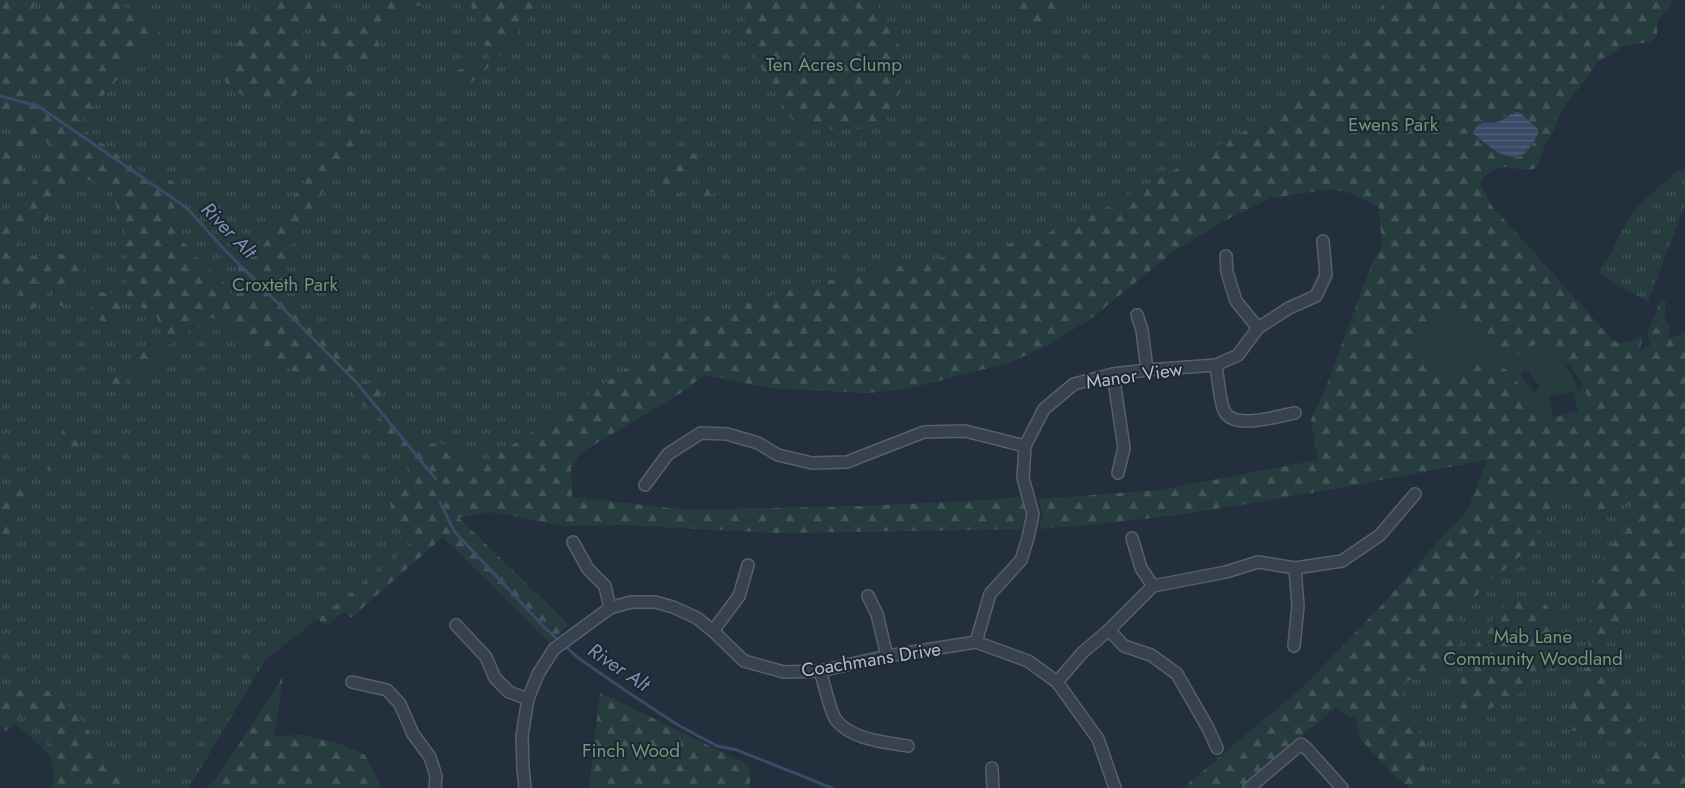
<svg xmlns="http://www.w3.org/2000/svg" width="1685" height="788" viewBox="0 0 1685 788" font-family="Jost,sans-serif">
<defs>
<pattern id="grass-tufts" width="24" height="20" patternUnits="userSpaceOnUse" patternTransform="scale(1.25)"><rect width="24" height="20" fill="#263c3f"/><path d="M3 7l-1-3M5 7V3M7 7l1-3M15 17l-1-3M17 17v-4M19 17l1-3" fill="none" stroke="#435659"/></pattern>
<pattern id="forest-firs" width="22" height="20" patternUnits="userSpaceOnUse" patternTransform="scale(1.25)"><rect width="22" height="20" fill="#263c3f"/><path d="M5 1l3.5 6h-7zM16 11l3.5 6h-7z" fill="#435659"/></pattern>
<pattern id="water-rules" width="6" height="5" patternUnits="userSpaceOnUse" patternTransform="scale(1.25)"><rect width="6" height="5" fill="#394c67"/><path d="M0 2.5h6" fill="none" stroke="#53647b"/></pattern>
</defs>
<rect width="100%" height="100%" fill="#242f3e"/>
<g fill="url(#grass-tufts)">
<path d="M0,0h1671l1,4c-9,10 -17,15 -15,30l-5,7 -28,5 -27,16 -10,16 -21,25 -10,18 -2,9 -8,13 -10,25c-17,6 -29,-8 -46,4 -5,4 -7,6 -10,12l11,21 120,133c13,9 21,4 32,-4l-60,58 -3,-1 4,-7 -16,-20h-3l-7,-7 -247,63 12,-25 50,-134 9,-13 -3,-41 -28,-14 -20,-4 -61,9 -46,23 -50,30 -81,66 -41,26 -41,19 -100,26 -43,5 -99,-5 -64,-13 -26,19 -99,59 -9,15 1,29 115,13 177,-4 112,-5 48,-5 2,13 -4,20 -244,4 -155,-8 -59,1 -54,-11 -22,-3 -42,7 -180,140 -77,129h-139c18,-26 -19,-51 -36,-65l-8,8 -6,-5z"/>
<path d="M1685,168v37l-37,96 -33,-17 -17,-13 10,-12 21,-42 11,-13 35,-31z"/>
<path d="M1487,460l65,22 16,9 -1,4 19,20 11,5 12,-4 4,-12 3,-5 19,9 3,5 47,46v229h-275l-16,-13 -34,-36 -4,-20 -14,-6 -36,-29 74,-77 57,-64 31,-33z"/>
</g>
<g fill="url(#forest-firs)" fill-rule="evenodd">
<path d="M0,0h38l-5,7 2,4c8,1 16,-4 21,-11h57l49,26 -3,6 -82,93 55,40 9,6 13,3 19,7 5,8 -4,19 5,29 27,31 16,11 8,15 5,-1 1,-13 5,-25h10l96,-132 2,-12 -10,-14 3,-7 10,2 13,22 -3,17 1,8c-24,35 -106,122 -72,164 9,11 22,18 32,28 7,7 11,17 19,24 5,5 12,9 16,16l-3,6 -8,2 -7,-3 -32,3 -30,-17 -37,-26 -15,-14 -16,-5 -10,11 -9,2 -21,16 -6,-5 -7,-24 -25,-15 -6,-8 1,-35 -4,-35 -12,-33 -22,-11 -15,-2 -9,10 -8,18 -10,14 -26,17 -4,8 4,9 12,3 18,-3h21l8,2c8,13 4,19 -8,28l-2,11 -8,11 -6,-2c-4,-8 -5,-12 -1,-20l-6,-4 -10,2 -3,4 3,8 1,6 -7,9 -8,-1 -5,-5 -1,-17 -7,-3 -12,3v-54l59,-85 -25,-10 -10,18 5,4 -29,47v-57l16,-25 -16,-8z"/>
<path d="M266,0h61l7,13 13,12 14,-2 32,-23h44l-29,9 -32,23 6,29 -28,6 -29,-2 -3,-16 1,-21 -16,-1 -8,12 10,28 5,4 14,2 1,11c-11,0 -23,3 -32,10 -3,3 -5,6 -9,9 -32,0 -38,0 -63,-21v-12l23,-56z"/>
<path d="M469,0h75l-49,61 -22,20 -25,13 7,-23 35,-12z"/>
<path d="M746,0h128l23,36 7,48 -16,32 -27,13 -40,1 -28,-9 -34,-57 -15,-37z"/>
<path d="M998,0h78l-18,21 -6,2h-26z"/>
<path d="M1385,0h286l1,4c-9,10 -17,15 -15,30l-5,7 -28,5 -27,16 -10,16 -21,25 -10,18 -2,9 -8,13 -10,25c-17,6 -29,-8 -46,4 -5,4 -7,6 -10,12l11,21 120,134c13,8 21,3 32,-5l-3,16 11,-5 -4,-11 13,-32 3,-2 3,2 -2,15 6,9 -2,12 17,-5v232l-28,25 -33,36 -26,26 -8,-2c-4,-13 -1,-25 1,-38 1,-12 1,-24 4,-35 6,-22 28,-47 44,-63l-4,-6 -19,-9c-5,7 -6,15 -12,22 -17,-1 -26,-15 -37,-26v-4l-9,-5c-1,16 -11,22 -12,39l-9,3 -2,18 -23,16 -16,16 -9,1 -10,17 -18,3 -1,25 4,15 -4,6 -16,3 -6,27 -14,1 -15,5 -6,17 5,18 12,10 2,10 9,13v11l-6,16 2,12h-15l-16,-13 -34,-36 -4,-20 -14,-6 -7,-5 -96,80h-56l123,-104 74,-77 57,-64 31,-33 19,-50c-149,28 -297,59 -448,69 2,-6 4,-12 3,-18 -1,-4 -3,-7 -3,-12l120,-9 159,-30 -7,-40 12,-25 50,-134 9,-14 -3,-40 -28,-14 -20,-4 -61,9 -46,23 -50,30 -81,66 -41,26 -41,19 -100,26 -43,5 -99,-5 -64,-13 -26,19 -99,59 -9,15 1,29 115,13 177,-4 112,-5 48,-5 2,13 -4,20 -244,4 -155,-8 -59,1 -54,-11 -22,-3 -29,6 110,107 -20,18 -106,-106 -92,81 -6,-7 -18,14 -6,-2 -2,-5 93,-73c-6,-10 -23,-35 -22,-45 2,-9 11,-16 15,-23 15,-20 -9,-35 -27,-38l-4,-5 6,-16 9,-3 7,5 2,7 8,10 19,7 13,-1 11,3 18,16 21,-1 214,-143 98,-32 235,-47 65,-28 202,-112 69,-69zM1520,113l18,16c1,7 -4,12 -7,18 -16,24 -43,-1 -58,-14l9,-10c15,2 14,-3 26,-8 4,-2 8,-2 12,-2zM1454,308l42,47 10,5 52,-3 7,7h3l16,20 -4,7 3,1 12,17 -45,9 -43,-48 -20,-12 -36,25z"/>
<path d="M690,152l12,5 1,7c-16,10 -31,1 -30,26l13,10c10,-5 14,-10 14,-22l3,-3 8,2 8,8 -2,7 -35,17 -31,-18 6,-15z"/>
<path d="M94,291l28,4 -1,24 -9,6 -9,-2 -12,-13v-10z"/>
<path d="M158,349l5,1 2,3 -4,3 -10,14 -11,4 -4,-7 1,-6 6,-10z"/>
<path d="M114,375l12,1c0,8 0,13 -6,18l-5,-1 -5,-7 -1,-4z"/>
<path d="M364,382c12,3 17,3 19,16l-10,13 -7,-5 -15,-7 4,-11z"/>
<path d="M72,422h4l5,19 -4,13 -17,-12v-8l7,-6z"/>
<path d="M59,459l6,1c-1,10 -4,15 -15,17l-2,-12z"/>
<path d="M35,483l4,2c-1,18 -13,21 -24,33 -2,13 -3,27 -15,34v-48l12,-16 11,-4z"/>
<path d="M1525,598c6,0 11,1 16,4 14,7 21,28 14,42l-29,46 -52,27 -12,-5c-2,-6 -5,-12 -5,-19 0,-22 26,-58 38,-78 9,-11 18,-13 30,-17z"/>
<path d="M1589,665l5,1 10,9 38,43v5l-16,14 -7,2h-14l-42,-11 19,-56z"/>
<path d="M283,677l-9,59 29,-1 38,9 24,11 17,33h-175l13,-15z"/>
<path d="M0,686l7,4 43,1 9,5 17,17 31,43 12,8 12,14 13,10h-88c-4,-6 -2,-10 -3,-17 0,-8 -3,-14 -7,-21l6,-3c-6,-14 -17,-24 -29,-34l-17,18 -6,-5z"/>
<path d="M600,692l150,74v22h-161z"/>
<path d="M1649,742l8,3 28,28v15h-96l16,-13 19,-22h10z"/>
</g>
<path fill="#263c3f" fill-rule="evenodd" d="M1454,308l42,47 10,5 36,-19c15,15 31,28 36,50l8,2 9,16 -45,9 -43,-48 -20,-12 -36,25 -38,-43zM1526,369l14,18 -6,5 -14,-18zM1573,391l5,20 -25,6 -4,-20z"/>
<path fill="url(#water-rules)" d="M1517,112l3,1 18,16c1,7 -4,12 -8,18 -15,24 -42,-1 -57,-14 2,-4 4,-8 8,-10 5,-1 11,1 17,-1 7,-3 11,-8 19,-10z"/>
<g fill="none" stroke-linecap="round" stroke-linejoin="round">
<g stroke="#394c67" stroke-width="3">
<path d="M0,96l38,10 149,102 35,39 135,136 79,96"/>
<path d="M440,502l14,29 90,96 15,14"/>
<path d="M564,645l13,12 49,34 52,34 39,21 20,4 95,38"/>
</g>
<g stroke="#565f6c" stroke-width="14">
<g id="street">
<path d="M1226,256l1,16 9,29 22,27"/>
<path d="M1137,315l5,15 5,40"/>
<path d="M1216,365c2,13 3,29 7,43 7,24 54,8 72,5"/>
<path d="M1113,374l11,74 -6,25"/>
<path d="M645,485l23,-31 33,-21 26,1 31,9 20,12 34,8 35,-1 77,-30 41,-1 60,15"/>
<path d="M1132,538l9,30 12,18"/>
<path d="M573,542l15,27 17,17 5,22"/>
<path d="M868,596l9,18 10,42"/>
<path d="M456,625l30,32 9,21 14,14 19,7"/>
<path d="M1109,630l15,16 27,9 26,19 31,54 9,20"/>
<path d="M713,631l26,-35 9,-31"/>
<path d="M976,642l14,-48 31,-34 7,-22 5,-24 -10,-36 2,-32 19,-37 30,-25 39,-10 34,-4 69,-5 22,-10 20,-27 31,-20 27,-12 10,-21 -3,-34"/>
<path d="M1294,646l4,-40 -3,-38"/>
<path d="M820,671c4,11 10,41 16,49 16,20 49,22 72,26"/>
<path d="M352,682l35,8 13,14 13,30 17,23 6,19 -1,12"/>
<path d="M1057,682l26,-30 26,-22 44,-44 73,-14 32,-10 37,6 47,-7 38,-26 35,-41"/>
<path d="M992,768l1,20"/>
<path d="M525,788l-2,-20 -1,-32 6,-37 10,-25 16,-25 56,-41 21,-6h24l18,5 24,11 16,13 31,30 40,11 36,-1 67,-15 89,-14 52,19 29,21 41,57 17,49"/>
<path d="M1249,788l52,-44 6,5 35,39"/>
</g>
</g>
<use href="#street" stroke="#38414e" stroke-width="11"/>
</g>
<g text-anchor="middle" stroke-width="4" stroke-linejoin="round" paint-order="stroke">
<g font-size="19" fill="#6b9a76" stroke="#1d2633">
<text x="834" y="71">Ten Acres Clump</text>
<text x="1393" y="131">Ewens Park</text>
<text x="285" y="291">Croxteth Park</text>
<text x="1533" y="643">Mab Lane<tspan x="1533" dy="22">Community Woodland</tspan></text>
<text x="631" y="757">Finch Wood</text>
</g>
<g font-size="19" fill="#b4bcc9" stroke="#1d2633">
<text transform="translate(1134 375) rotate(-8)" y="7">Manor View</text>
<text transform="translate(871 659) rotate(-9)" y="7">Coachmans Drive</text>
</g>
<g font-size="20" font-style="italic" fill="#7c92b1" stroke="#1d2633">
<text transform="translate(229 230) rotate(46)" y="7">River Alt</text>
<text transform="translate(619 667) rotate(34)" y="7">River Alt</text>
</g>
</g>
</svg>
